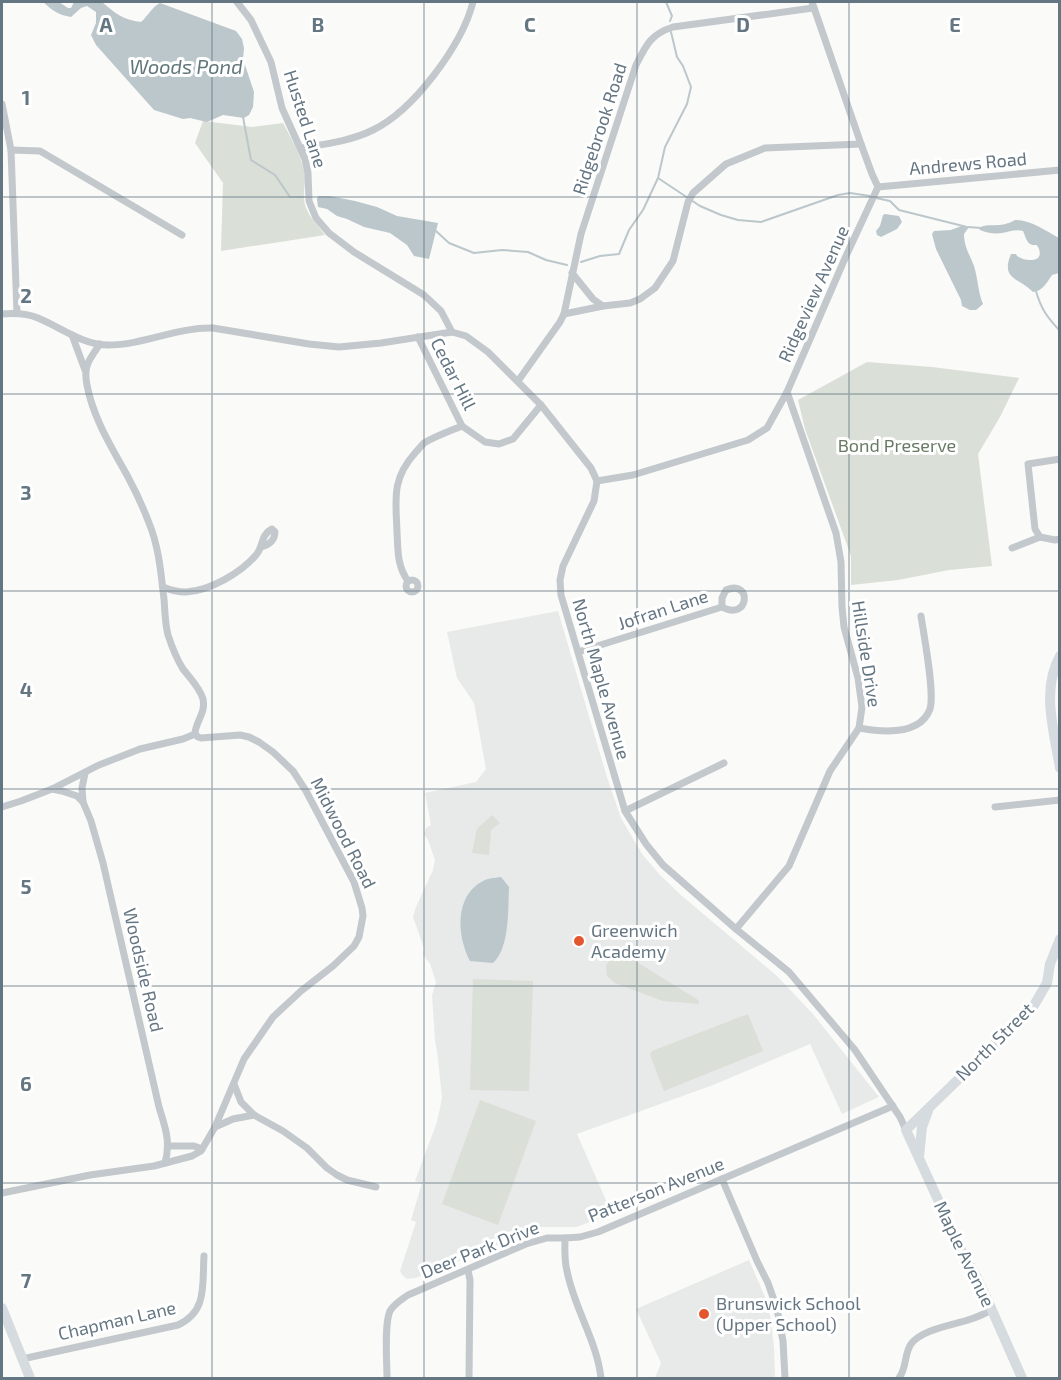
<svg xmlns="http://www.w3.org/2000/svg" width="1061" height="1380" viewBox="0 0 1061 1380" font-family="'Exo 2',sans-serif">
<rect width="100%" height="100%" fill="#fafaf8"/>
<g fill="#e8e9e9">
<path d="M558,611l48,163 15,44 21,36 18,21 22,21 95,80 36,38 66,83 -37,17 -32,-70 -97,41 -136,49 35,80 -36,13h-35l-111,46 -15,5 -8,1 -5,-4 -2,-4 16,-49 -5,-2 11,-37 -7,-2 22,-59 5,-24 -4,-39 -3,-19 -3,-45 4,-13 -6,-18 -7,-10 1,-6 -11,-31 3,-10 17,-37 2,-10 -7,-20 -4,-6 2,-6 5,-3 -6,-32 51,-11 10,-13 -12,-66 -17,-25 -10,-46z"/>
<path d="M749,1260l16,37 6,23 3,28 1,30h-120l6,-15 -25,-54z"/>
</g>
<g fill="#dadfd7">
<path d="M203,121l50,6 30,-4c8,15 17,30 21,47 3,10 -1,19 0,28 0,14 13,26 21,37l-104,16 2,-68 -28,-40z"/>
<path d="M867,362l65,5 87,11 -19,39 -22,37 14,112 -43,4 -51,10 -47,5v-29l-46,-127 -7,-29z"/>
<path d="M492,815l8,8 -9,7 -2,25 -17,-2 5,-24z"/>
<path d="M622,953l73,45 4,3v3l-36,-3 -48,-18 -8,-7 -1,-10 4,-7z"/>
<path d="M473,979l60,2 -4,110 -59,-1z"/>
<path d="M748,1014l15,37 -99,40 -14,-36 2,-4z"/>
<path d="M480,1100l56,21 -38,104 -56,-21z"/>
</g>
<g fill="#bbc7cb">
<path d="M43,2h16l9,6h3l3,-6h28c13,11 21,18 39,20 7,-6 11,-15 19,-19l76,28 6,8 2,9 -1,11 11,33 -1,15 -4,8 -5,3 -21,-3 -16,7 -17,-4 -7,1 -29,-9 -58,-65 -5,-10 5,-12v-11l-9,-6 -6,2 -10,9c-13,-2 -19,-7 -28,-15z"/>
<path d="M318,196h12l25,5 22,6 20,9 41,7 -9,36 -15,-3 -7,-11 -17,-12 -26,-6 -17,-8 -10,-3 -10,-7 -9,-2 -1,-8z"/>
<path d="M885,214l14,2 3,6 -5,7 -16,8 -4,-2 -1,-4 4,-5 3,-11z"/>
<path d="M1015,220c16,0 31,11 44,18v35l-7,2c-5,7 -9,16 -19,17 -13,-14 -33,-12 -22,-38h5l1,2c7,5 27,8 22,-7 -3,-7 -3,-2 -9,-5 -4,-3 -5,-9 -7,-13 -8,-2 -14,1 -21,2 -8,1 -15,0 -22,-3l-1,-2c10,-6 21,1 36,-8z"/>
<path d="M964,225l5,2 -5,7c0,13 6,21 10,32 4,13 4,26 9,38l-7,6h-6l-8,-4 -1,-6 -25,-51 -4,-15 2,-3 17,-1z"/>
<path d="M501,877l8,10c-1,21 1,61 -16,76l-23,-2c-13,-25 -16,-65 13,-80 5,-3 12,-3 18,-4z"/>
</g>
<g fill="none" stroke-linecap="round" stroke-linejoin="round">
<g stroke="#bbc7cb" stroke-width="2">
<path d="M666,2l6,14 -2,5"/>
<path d="M243,117l8,43 24,15 15,22h14"/>
<path d="M658,178l42,28 21,9 17,5 23,2 77,-27 12,-2 20,3"/>
<path d="M876,198l14,3 9,9 64,16"/>
<path d="M968,227l13,1"/>
<path d="M434,231h2l13,12 25,10 28,-3 26,2 18,8 21,5"/>
<path d="M581,262l19,-6 19,-2 10,-24 14,-20 15,-32 7,-31 22,-43 4,-17 -8,-21 -6,-9 -6,-25"/>
<path d="M1036,291c5,18 11,26 24,40"/>
</g>
<g stroke="#c3c8cc" stroke-width="7">
<path d="M237,2l14,18 20,42 11,46 23,51 3,14 1,28 7,17 13,15 25,19 70,43 17,16 11,21"/>
<path d="M2,104l9,46 6,163"/>
<path d="M301,148c24,-4 50,-7 72,-18 41,-20 89,-85 100,-128"/>
<path d="M11,150l29,1 142,84"/>
<path d="M878,187l182,-17"/>
<path d="M572,273l21,26 10,7"/>
<path d="M2,314c12,-1 24,-1 36,4 22,9 45,27 70,27 36,0 69,-18 105,-17l96,16 30,3 42,-4 71,-11 14,4 22,16 53,53 50,63 6,13 -3,20 -31,65 -3,14 1,15 64,216 21,33 17,21 73,64 53,43 66,78 45,67 6,13"/>
<path d="M564,314l39,-8 27,-3 10,-4 15,-11 18,-27 15,-59 5,-9 33,-29 39,-16 96,-4"/>
<path d="M72,335l13,35"/>
<path d="M418,337l44,89 23,16 14,2 14,-5 28,-34"/>
<path d="M518,381l42,-59 4,-8 17,-80 55,-169c10,-20 15,-31 37,-38l140,-19"/>
<path d="M597,481l36,-6 115,-35 19,-12 20,-36 59,-136 32,-69 -6,-13 -11,-30 -49,-142"/>
<path d="M1040,537l-5,-8 -7,-65 32,-5"/>
<path d="M1012,548l28,-11 15,3 5,-1"/>
<circle cx="412" cy="586" r="6"/>
<path d="M408,581c-11,-15 -10,-31 -11,-49 -1,-32 -6,-52 18,-79 3,-3 6,-7 9,-10 12,-7 26,-12 38,-17"/>
<path d="M163,587c7,3 14,5 23,5 23,-1 55,-19 70,-37 8,-9 4,-20 16,-26l3,3c0,8 -6,13 -14,15"/>
<path d="M578,652l144,-45c27,15 31,-28 4,-17l-4,8v9"/>
<path d="M859,728c22,4 61,8 71,-19 5,-16 -6,-73 -9,-93"/>
<path d="M52,789l10,2 15,5 6,6 8,19 12,42 56,244c6,20 12,34 6,56"/>
<path d="M83,802l-1,-14 3,-15"/>
<path d="M2,807l19,-6 31,-12 47,-24 41,-16 43,-10 12,-5"/>
<path d="M995,807l65,-7"/>
<path d="M625,811l99,-48"/>
<path d="M736,929l53,-63 41,-95 29,-43 3,-21 -4,-29 -14,-51 -2,-20 -1,-45 -5,-29 -49,-141"/>
<path d="M234,1084l7,18 13,13 29,16 24,17 20,20 10,7 10,5 29,7"/>
<path d="M215,1127l18,-8 21,-4"/>
<path d="M169,1146h25l8,3"/>
<path d="M722,1179l35,82 11,22 9,26 6,32 2,37"/>
<path d="M2,1193l88,-18 64,-9 38,-10 9,-5 14,-24 29,-68 29,-42 28,-26 32,-25 21,-20 5,-9 4,-21 -1,-8 -8,-26 -48,-91 -13,-20 -20,-19 -14,-10 -10,-5 -9,-2 -39,3 -3,-1 -3,-3c0,-12 11,-20 8,-35 -3,-11 -13,-21 -20,-30 -7,-11 -11,-22 -15,-34 -3,-11 -3,-24 -4,-36 -3,-25 -5,-52 -15,-76 -6,-16 -13,-31 -21,-46 -16,-29 -35,-59 -41,-92 -4,-19 2,-25 13,-41"/>
<path d="M468,1270l2,10 -1,98"/>
<path d="M22,1359l156,-34c30,-14 24,-41 26,-69"/>
<path d="M387,1378c0,-15 -3,-54 3,-67 4,-7 11,-11 18,-16l118,-51 21,-6h18"/>
<path d="M601,1378c-4,-37 -27,-70 -34,-107 -3,-11 -2,-23 -2,-33l15,-1 18,-5 295,-126"/>
<path d="M899,1378c8,-10 5,-24 12,-34 11,-15 43,-19 60,-25 7,-2 14,-6 21,-9"/>
</g>
<path stroke="#d6dbdf" stroke-width="10" d="M2,1308l28,70"/>
<g stroke="#d6dbdf" stroke-width="10">
<path d="M1060,656c-19,34 -6,75 0,112"/>
<path d="M919,1157l3,-30 6,-16"/>
<path d="M1022,1378l-31,-70 -16,-34 -13,-22 -56,-122 127,-123 14,-24 3,-19 10,-25"/>
</g>
</g>
<path fill="none" stroke="#657683" stroke-width="1.5" stroke-opacity="0.55" d="M212,2v1376M424,2v1376M637,2v1376M849,2v1376M2,197h1058M2,394h1058M2,591h1058M2,789h1058M2,986h1058M2,1183h1058"/>
<g fill="#e4572e" stroke="#fff" stroke-width="2">
<circle cx="579" cy="941" r="6"/>
<circle cx="704" cy="1314" r="6"/>
</g>
<g text-anchor="middle" stroke-width="6" stroke-linejoin="round" paint-order="stroke">
<g font-size="18" fill="#657683" stroke="#fff">
<text transform="translate(305 119) rotate(72)" y="6">Husted Lane</text>
<text transform="translate(600 129) rotate(-72)" y="6">Ridgebrook Road</text>
<text transform="translate(968 164) rotate(-5)" y="6">Andrews Road</text>
<text transform="translate(814 294) rotate(-66)" y="6">Ridgeview Avenue</text>
<text transform="translate(453 374) rotate(63)" y="6">Cedar Hill</text>
<text transform="translate(663 610) rotate(-18)" y="6">Jofran Lane</text>
<text transform="translate(866 654) rotate(81)" y="6">Hillside Drive</text>
<text transform="translate(601 679) rotate(74)" y="6">North Maple Avenue</text>
<text transform="translate(343 833) rotate(63)" y="6">Midwood Road</text>
<text transform="translate(143 970) rotate(77)" y="6">Woodside Road</text>
<text transform="translate(995 1042) rotate(-45)" y="6">North Street</text>
<text transform="translate(656 1190) rotate(-22)" y="6">Patterson Avenue</text>
<text transform="translate(480 1250) rotate(-22)" y="6">Deer Park Drive</text>
<text transform="translate(964 1254) rotate(64)" y="6">Maple Avenue</text>
<text transform="translate(117 1321) rotate(-13)" y="6">Chapman Lane</text>
</g>
<g font-size="18" fill="#687a64" stroke="#fff">
<text x="897" y="452">Bond Preserve</text>
</g>
<g font-size="18" fill="#657683" stroke="#fff" text-anchor="start">
<text x="591" y="937">Greenwich<tspan x="591" dy="21">Academy</tspan></text>
<text x="716" y="1310">Brunswick School<tspan x="716" dy="21">(Upper School)</tspan></text>
</g>
<g font-size="20" font-style="italic" fill="#60757c" stroke="#fff">
<text x="186" y="74">Woods Pond</text>
</g>
</g>
<g font-size="20" text-anchor="middle" font-weight="bold" fill="#657683" stroke="#fff" stroke-width="6" stroke-linejoin="round" paint-order="stroke">
<text x="106" y="32">A</text>
<text x="318" y="32">B</text>
<text x="530" y="32">C</text>
<text x="743" y="32">D</text>
<text x="955" y="32">E</text>
<text x="26" y="105">1</text>
<text x="26" y="303">2</text>
<text x="26" y="500">3</text>
<text x="26" y="697">4</text>
<text x="26" y="894">5</text>
<text x="26" y="1091">6</text>
<text x="26" y="1288">7</text>
</g>
<rect width="1061" height="1380" fill="none" stroke="#657683" stroke-width="6"/>
</svg>
